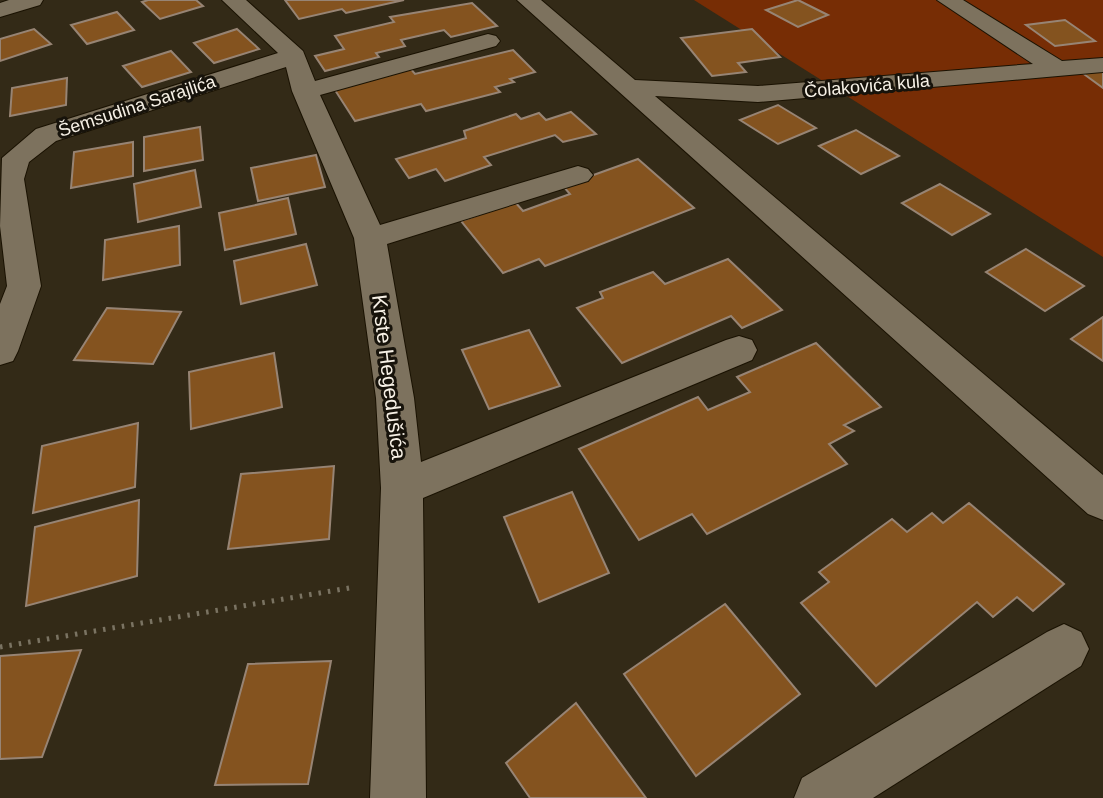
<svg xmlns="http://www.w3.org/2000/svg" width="1103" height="798" viewBox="0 0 1103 798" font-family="Helvetica,sans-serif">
<rect width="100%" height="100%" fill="#332a17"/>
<path fill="#772d05" d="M694,0h409v257z"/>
<g fill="#84531f" stroke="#978474" stroke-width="2">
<path d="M148,0h48l7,6 -43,13 -18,-17z"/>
<path d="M285,0h119l-58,13 -4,-4 -43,10z"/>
<path d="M798,0l30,15 -30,12 -32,-17z"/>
<path d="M472,3l25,23 -46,11 -7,-7 -43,10 4,6 -29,7 3,4 -54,14 -10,-15 29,-7 -9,-13 59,-14 -4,-5z"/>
<path d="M117,12l17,18 -47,14 -16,-19z"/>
<path d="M1065,20l30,21 -40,5 -29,-21z"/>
<path d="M34,29l17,15 -51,17v-22z"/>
<path d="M237,29l22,20 -45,14 -20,-20z"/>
<path d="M752,29l28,28 -42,6 8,9 -34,4 -31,-38z"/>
<path d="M513,50l22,22 -25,7 4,3 -19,5 5,5 -74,19 -5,-7 -66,17 -22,-34 77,-19 5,6z"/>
<path d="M171,51l20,21 -49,15 -19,-21z"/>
<path d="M1103,69v19l-22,-16z"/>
<path d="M67,78l-1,27 -56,11 2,-28z"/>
<path d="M778,105l38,23 -38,16 -38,-24z"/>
<path d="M571,112l25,22 -33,8 -8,-7 -71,22 7,8 -46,16 -9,-12 -27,9 -13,-19 70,-21 -2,-7 52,-17 5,5 18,-6 7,7z"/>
<path d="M200,127l3,33 -59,11v-34z"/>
<path d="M856,130l43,26 -38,18 -42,-28z"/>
<path d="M133,142v34l-62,12 3,-36z"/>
<path d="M316,155l9,32 -67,14 -7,-33z"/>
<path d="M638,159l56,49 -149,58 -6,-7 -36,14 -42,-52 54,-19 8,9 47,-17 -7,-8z"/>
<path d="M195,170l6,37 -63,15 -4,-38z"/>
<path d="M940,184l50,30 -38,21 -50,-32z"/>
<path d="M288,198l8,36 -71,16 -6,-37z"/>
<path d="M179,226l1,39 -77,15 2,-40z"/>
<path d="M306,244l11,41 -76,19 -7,-43z"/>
<path d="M1026,249l58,37 -39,25 -59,-39z"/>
<path d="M728,259l54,51 -40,18 -11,-12 -109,47 -45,-55 26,-10 -3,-6 53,-20 12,12z"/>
<path d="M107,308l74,4 -28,52 -79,-4z"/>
<path d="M1103,317v44l-32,-22z"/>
<path d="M529,330l31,56 -71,23 -27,-59z"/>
<path d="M816,343l65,64 -37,18 10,6 -25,13 18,20 -140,70 -15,-20 -53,26 -60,-91 119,-52 10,13 42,-18 -13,-15z"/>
<path d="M274,353l8,54 -91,22 -2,-57z"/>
<path d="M138,423l-3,64 -102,26 9,-67z"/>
<path d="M334,466l-5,73 -101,10 13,-75z"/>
<path d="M572,492l37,81 -70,29 -35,-85z"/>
<path d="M139,500l-2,76 -111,30 9,-79z"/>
<path d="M969,503l95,81 -31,27 -16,-14 -24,20 -16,-15 -101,84 -75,-83 28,-21 -10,-10 73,-53 15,13 25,-19 11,10z"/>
<path d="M725,604l75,90 -104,82 -72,-102z"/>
<path d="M81,650l-39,107 -42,2v-103z"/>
<path d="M331,661l-23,123 -93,1 33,-121z"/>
<path d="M576,703l70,95h-116l-24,-35z"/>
</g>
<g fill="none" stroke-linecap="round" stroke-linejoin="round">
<g stroke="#1a1202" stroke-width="2">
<g id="minor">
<path d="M9,0h34l-3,5 -40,12v-14z"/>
<path d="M222,0h24l57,51 12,30 173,-47 8,2 4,5 -4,5 -176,49 60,130 198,-59 10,3 5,6 -5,6 -201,63 27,154 7,64 305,-122 13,-4 13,4 5,10 -5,10 -329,138 3,300h-56l11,-310 -5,-90 -22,-160 -62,-147 -6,-24 -230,74 -27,21 -5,17 17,107 -23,65 -5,10 -13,4v-61l7,-18 -7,-60 2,-68 34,-29 242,-76z"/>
<path d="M517,0h24l94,80 123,6 275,-22 -96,-64h26l99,61 41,-3v14l-45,4 -300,26 -103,-6 448,379v45l-15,-6z"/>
<path d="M1064,624l17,8 8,17 -8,17 -208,132h-79l8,-20 245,-146z"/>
</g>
</g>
<path stroke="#7a7362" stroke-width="5" stroke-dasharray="2.5 7" stroke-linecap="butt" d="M0,647l355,-60"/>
<use href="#minor" fill="#7d725e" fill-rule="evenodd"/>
</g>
<g text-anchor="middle" stroke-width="6" stroke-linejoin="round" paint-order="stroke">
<g font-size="18" fill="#f7f1e6" stroke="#17130b">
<text transform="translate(867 86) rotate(-5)" y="6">Čolakovića kula</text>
<text transform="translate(137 106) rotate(-18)" y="6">Šemsudina Sarajlića</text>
</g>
<g font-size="21" fill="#f7f1e6" stroke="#17130b">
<text transform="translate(389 377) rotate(83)" y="7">Krste Hegedušića</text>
</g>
</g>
</svg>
